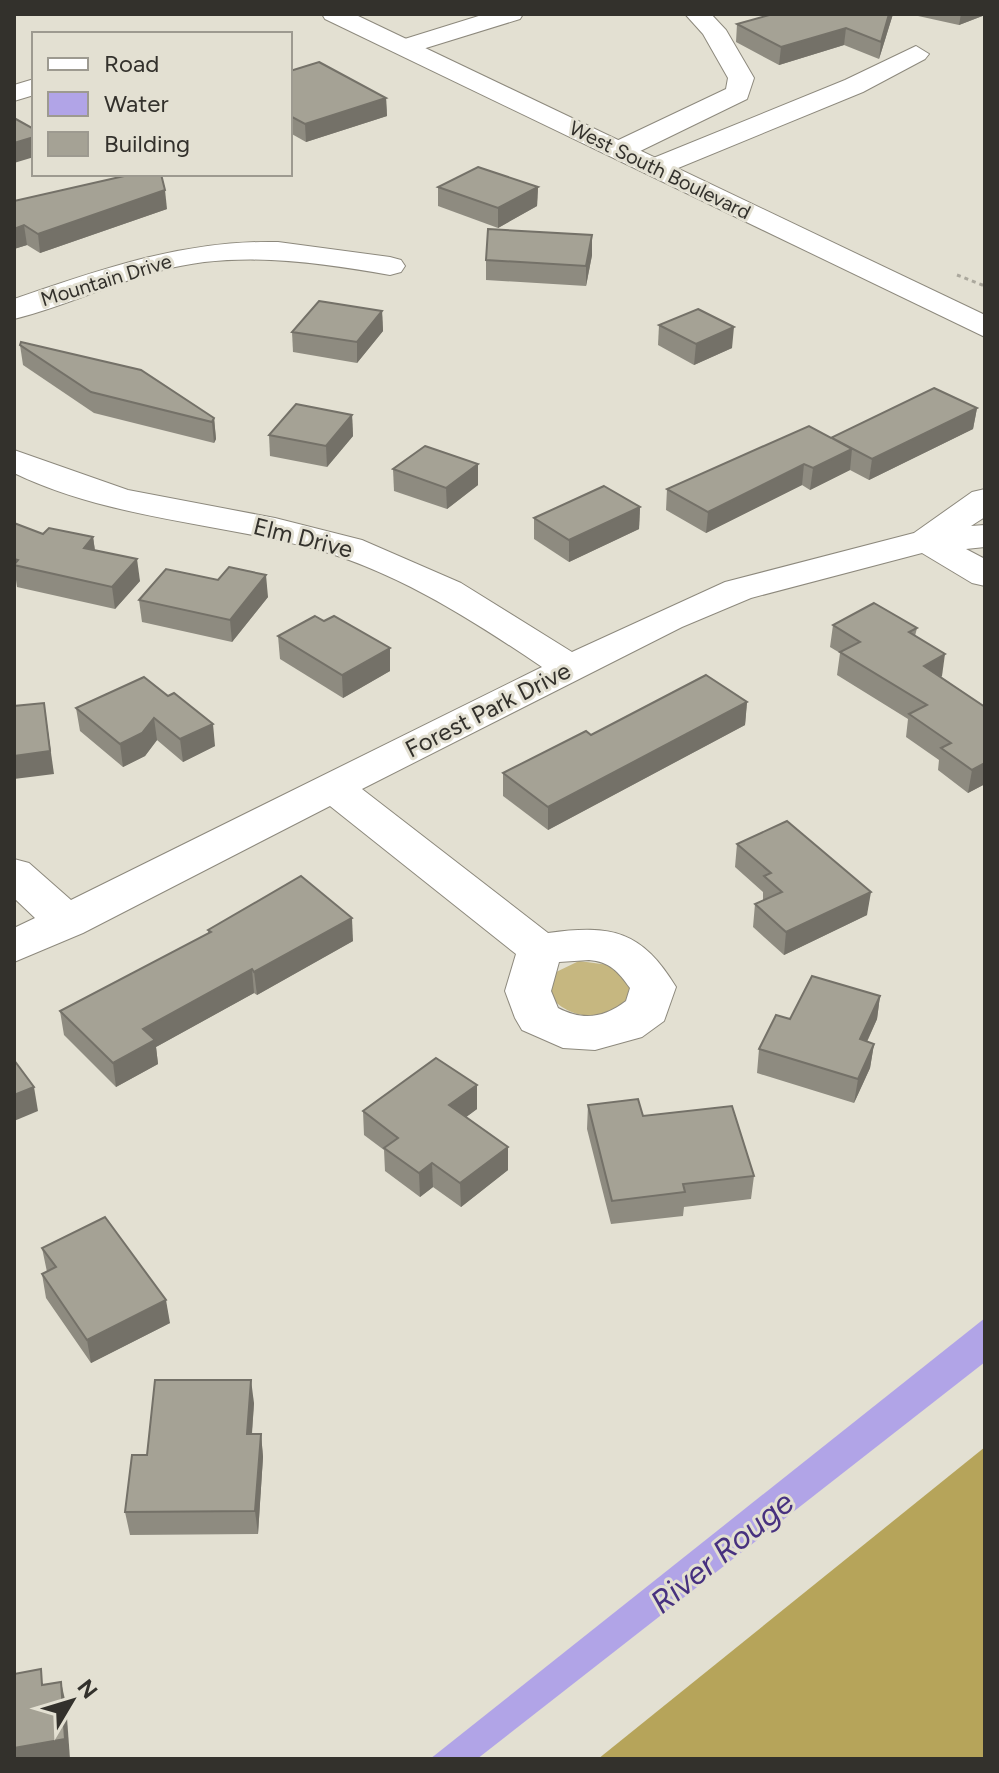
<svg xmlns="http://www.w3.org/2000/svg" width="999" height="1773" viewBox="0 0 999 1773" font-family="Figtree,sans-serif">
<rect width="100%" height="100%" fill="#e3e0d2"/>
<path fill="#c6b780" d="M579,961l30,4 20,17c4,44 -63,43 -80,11l5,-20z"/>
<path fill="#b6a45a" d="M985,1447v312h-387z"/>
<path fill="#b1a4e7" d="M985,1318v44l-508,397h-47z"/>
<g fill="none" stroke-linecap="round" stroke-linejoin="round">
<g stroke="#8d897d" stroke-width="2">
<g id="minor">
<path d="M485,14h38l-3,5 -107,33 -9,3 -13,-8 4,-5z"/>
<path d="M685,14h26l15,16 28,48 -7,21 -117,57h-20l-4,-6 4,-6 116,-55 2,-11 -25,-44z"/>
<path d="M916,46l13,8 -4,5 -62,33 -197,81h-20l-4,-6 4,-6 199,-81z"/>
<path d="M34,79v16l-20,6v-16z"/>
<path d="M278,242l112,15 11,3 4,6 -4,6 -11,3c-75,-13 -155,-25 -231,-4 -49,13 -96,36 -145,48v-20c88,-30 169,-59 264,-57z"/>
<path d="M14,450l114,40 147,28 87,22 99,43 111,69 153,-70 189,-49 58,-41 13,-3v28l-14,9 14,-1v22l-19,2 19,10v27l-13,-3 -50,-30 -171,45 -69,29 -320,162 186,144c64,-9 94,-2 128,54l-12,34 -22,16 -47,13 -32,-2 -41,-18 -7,-12 -10,-27 11,-37 -186,-148 -247,127 -69,29v-34l21,-10 -21,-20v-39l15,4 42,37 471,-233c-74,-50 -151,-99 -238,-121 -98,-24 -198,-29 -290,-73zM589,960c21,2 29,11 41,28l-4,13c-22,17 -43,20 -68,7l-7,-17 8,-29z"/>
</g>
</g>
<g stroke="#8d897d" stroke-width="2">
<path id="major" d="M322,14h32l631,301v22l-660,-318z"/>
</g>
<path stroke="#aba89d" stroke-width="3" stroke-dasharray="4 4" stroke-linecap="butt" d="M957,275l28,11"/>
<use href="#minor" fill="#fff" fill-rule="evenodd"/>
<use href="#major" fill="#fff" fill-rule="evenodd"/>
</g>
<g fill="#8e8b80">
<path d="M773,14h120l-14,45 -35,-14 -65,20 -43,-23 1,-18z"/>
<path d="M909,14h76v1l-26,10z"/>
<path d="M290,71l96,27 1,18 -81,26 -16,-9z"/>
<path d="M438,187h100l-1,19 -39,22 -60,-22z"/>
<path d="M14,201l153,8 -127,44 -13,-8 -13,4z"/>
<path d="M592,255l-6,31 -100,-6v-20z"/>
<path d="M382,311l1,20 -26,32 -64,-11 -1,-20z"/>
<path d="M659,325l73,23 -38,17 -36,-20z"/>
<path d="M20,345l194,73 2,21 -2,4 -120,-30 -71,-48z"/>
<path d="M977,408l-4,21 -104,51 -19,-10 -40,20 -8,-5 -96,48 -40,-23 1,-21 164,-51z"/>
<path d="M352,415l1,21 -26,31 -57,-11 -1,-21z"/>
<path d="M393,469l85,16 -31,24 -53,-18z"/>
<path d="M640,507l-1,22 -70,33 -35,-23v-21z"/>
<path d="M14,523l29,11 50,3 2,13 45,31 -25,28 -98,-22 -1,-7 -2,-1z"/>
<path d="M268,597l-36,45 -90,-20 -3,-22z"/>
<path d="M833,625l84,3 -2,8 27,40 -1,1 44,30v77l-17,9 -30,-23 1,-10 -33,-23 2,-18 -71,-44 3,-22 -10,-6z"/>
<path d="M278,636l112,35 -47,27 -63,-39z"/>
<path d="M144,677l71,69 -32,16 -26,-22 -12,16 -22,11 -43,-36 -4,-23z"/>
<path d="M747,702l-2,23 -197,105 -45,-34v-23l88,-38z"/>
<path d="M737,844l130,71 -83,40 -31,-28 2,-23 8,-4v-8l-28,-25z"/>
<path d="M208,930l145,11 -96,54 -3,-2 -98,54 2,17 -42,23 -52,-52 -4,-24 148,-77z"/>
<path d="M880,996l-3,23 -10,23 7,2 -4,24 -16,35 -97,-30 2,-24 31,-30z"/>
<path d="M588,1105l55,11 111,60 -3,23 -67,8 -1,9 -72,8 -24,-95z"/>
<path d="M477,1109l-11,8 42,30v23l-47,37 -28,-20 -13,10 -35,-26 -1,-21 -20,-15 -1,-24z"/>
<path d="M42,1248l128,75 -79,40 -45,-65 -4,-24 5,-2z"/>
<path d="M254,1403l-2,31h9l2,23 -5,77 -128,1 -5,-23 22,-57z"/>
</g>
<g fill="#747168">
<path d="M889,14h4l-14,45 2,-17z"/>
<path d="M961,14h24v1l-26,10z"/>
<path d="M846,28l-2,17 -65,20 2,-18z"/>
<path d="M386,98l1,18 -81,26 -1,-18z"/>
<path d="M34,137v20l-20,6v-20z"/>
<path d="M538,187l-1,19 -39,22v-20z"/>
<path d="M165,190l2,19 -127,44 -2,-19z"/>
<path d="M24,225l3,20 -13,4v-20z"/>
<path d="M592,235v20l-6,31v-20z"/>
<path d="M382,311l1,20 -26,32v-21z"/>
<path d="M734,327l-2,21 -38,17 2,-21z"/>
<path d="M977,408l-4,21 -104,51 3,-21z"/>
<path d="M352,415l1,21 -26,31 -1,-21z"/>
<path d="M214,418l2,21 -2,4 -2,-21z"/>
<path d="M852,449l-2,21 -40,20 3,-22z"/>
<path d="M478,464v21l-31,24 -1,-21z"/>
<path d="M804,464l-2,21 -96,48 2,-21z"/>
<path d="M640,507l-1,22 -70,33v-22z"/>
<path d="M93,537l3,22 -12,-11z"/>
<path d="M137,559l3,22 -25,28 -3,-22z"/>
<path d="M266,575l2,22 -36,45 -2,-22z"/>
<path d="M390,648v23l-47,27 -1,-23z"/>
<path d="M945,654l-3,22 -21,12 3,-22z"/>
<path d="M747,702l-2,23 -197,105v-23z"/>
<path d="M44,703l10,71 -40,5v-23z"/>
<path d="M154,718l3,22 -12,16 -22,11 -3,-23z"/>
<path d="M213,724l2,22 -32,16 -3,-23z"/>
<path d="M985,763v21l-17,9 4,-23z"/>
<path d="M871,892l-4,23 -83,40 2,-23z"/>
<path d="M352,918l1,23 -96,54 -3,-23z"/>
<path d="M252,969l2,24 -98,54 2,17 -42,23 -3,-24 30,-34z"/>
<path d="M880,996l-3,23 -20,44 3,-24z"/>
<path d="M874,1044l-4,24 -16,35 4,-24z"/>
<path d="M477,1085v24l-27,20 -1,-24z"/>
<path d="M34,1087l4,24 -24,10v-26z"/>
<path d="M508,1147v23l-47,37 -1,-24z"/>
<path d="M432,1163l1,24 -13,10 -1,-24z"/>
<path d="M166,1300l4,23 -79,40 -4,-23z"/>
<path d="M251,1380l3,23 -4,54 -3,-23z"/>
<path d="M261,1434l2,23 -5,77 -3,-23z"/>
<path d="M61,1682l5,22 4,55h-56v-11z"/>
</g>
<g fill="#a5a295" stroke="#747168" stroke-width="2">
<path d="M773,14h116l-8,28 -35,-14 -65,19 -44,-23z"/>
<path d="M319,62l67,36 -81,26 -15,-8v-45z"/>
<path d="M14,118l20,11v8l-20,6z"/>
<path d="M478,167l60,20 -40,21 -60,-21z"/>
<path d="M133,174h28l4,16 -127,44 -14,-9 -10,4v-28z"/>
<path d="M488,229l104,6 -6,31 -100,-6z"/>
<path d="M319,301l63,10 -25,31 -65,-10z"/>
<path d="M698,309l36,18 -38,17 -37,-19z"/>
<path d="M21,342l120,28 73,48 -2,4 -121,-30 -71,-47z"/>
<path d="M934,388l43,20 -105,51 -40,-21 20,11 -39,19 -9,-4 -96,48 -41,-23 142,-63 22,12z"/>
<path d="M296,404l56,11 -26,31 -57,-11z"/>
<path d="M425,446l53,18 -32,24 -53,-19z"/>
<path d="M604,486l36,21 -71,33 -35,-22z"/>
<path d="M14,523l29,11 6,-6 44,9 -9,11 53,11 -25,28 -98,-22 4,-5 -4,-1z"/>
<path d="M229,567l37,8 -36,45 -91,-20 27,-31 52,11z"/>
<path d="M874,603l43,25 -8,4 36,22 -21,12 61,41v56l-13,7 -31,-22 10,-5 -42,-29 18,-9 -87,-53 20,-10 -27,-17z"/>
<path d="M315,616l9,5 10,-5 56,32 -48,27 -64,-39z"/>
<path d="M706,675l41,27 -199,105 -45,-34 83,-42 5,4z"/>
<path d="M144,677l24,19 6,-3 39,31 -33,15 -26,-21 -12,15 -22,11 -44,-36z"/>
<path d="M44,703l6,48 -36,5v-50z"/>
<path d="M787,821l84,71 -85,40 -31,-28 27,-12 -18,-16 7,-3 -34,-29z"/>
<path d="M301,876l51,42 -98,54 -2,-3 -109,60 12,11 -42,23 -53,-52 151,-79 -3,-2z"/>
<path d="M812,976l68,20 -20,43 14,5 -16,35 -99,-30 17,-34 14,4z"/>
<path d="M436,1058l41,27 -28,20 59,42 -48,36 -28,-20 -13,10 -35,-25 14,-10 -35,-27z"/>
<path d="M14,1060l20,27 -20,8z"/>
<path d="M638,1099l5,17 89,-10 22,70 -71,8 2,8 -73,9 -24,-96z"/>
<path d="M105,1217l61,83 -79,40 -45,-66 14,-7 -14,-19z"/>
<path d="M155,1380h96l-4,54h14l-6,77 -130,1 7,-57h15z"/>
<path d="M41,1669l1,16 19,-3 4,57 -51,9v-74z"/>
</g>
<g text-anchor="middle" stroke-width="6" stroke-linejoin="round" paint-order="stroke">
<g font-size="20" fill="#33312c" stroke="#e3e0d2">
<text transform="translate(660 170) rotate(26)" y="7">West South Boulevard</text>
<text transform="translate(106 280) rotate(-17)" y="7">Mountain Drive</text>
</g>
<g font-size="24" fill="#33312c" stroke="#e3e0d2">
<text transform="translate(303 538) rotate(14)" y="8">Elm Drive</text>
<text transform="translate(488 710) rotate(-27)" y="8">Forest Park Drive</text>
</g>
<g font-size="32" font-style="italic" fill="#47317f" stroke="#e3e0d2">
<text transform="translate(722 1552) rotate(-39)" y="11">River Rouge</text>
</g>
</g>
<rect width="999" height="1773" fill="none" stroke="#33312c" stroke-width="32"/>
<rect x="32" y="32" width="260" height="144" fill="#e3e0d2" stroke="#9d9a90" stroke-width="2"/>
<rect x="48" y="58" width="40" height="12" fill="#ffffff" stroke="#9d9a90" stroke-width="2"/>
<text x="104" y="72" font-size="24" fill="#33312c">Road</text>
<rect x="48" y="92" width="40" height="24" fill="#b1a4e7" stroke="#9d9a90" stroke-width="2"/>
<text x="104" y="112" font-size="24" fill="#33312c">Water</text>
<rect x="48" y="132" width="40" height="24" fill="#a5a295" stroke="#9d9a90" stroke-width="2"/>
<text x="104" y="152" font-size="24" fill="#33312c">Building</text>
<g transform="translate(72 1701) rotate(52)" stroke="#e3e0d2" stroke-width="6" paint-order="stroke">
<path d="M0-6L14 30L0 20L-14 30Z" fill="#33312c"/>
<text y="-12" font-size="22" font-weight="bold" text-anchor="middle" fill="#33312c">N</text>
</g>
</svg>
